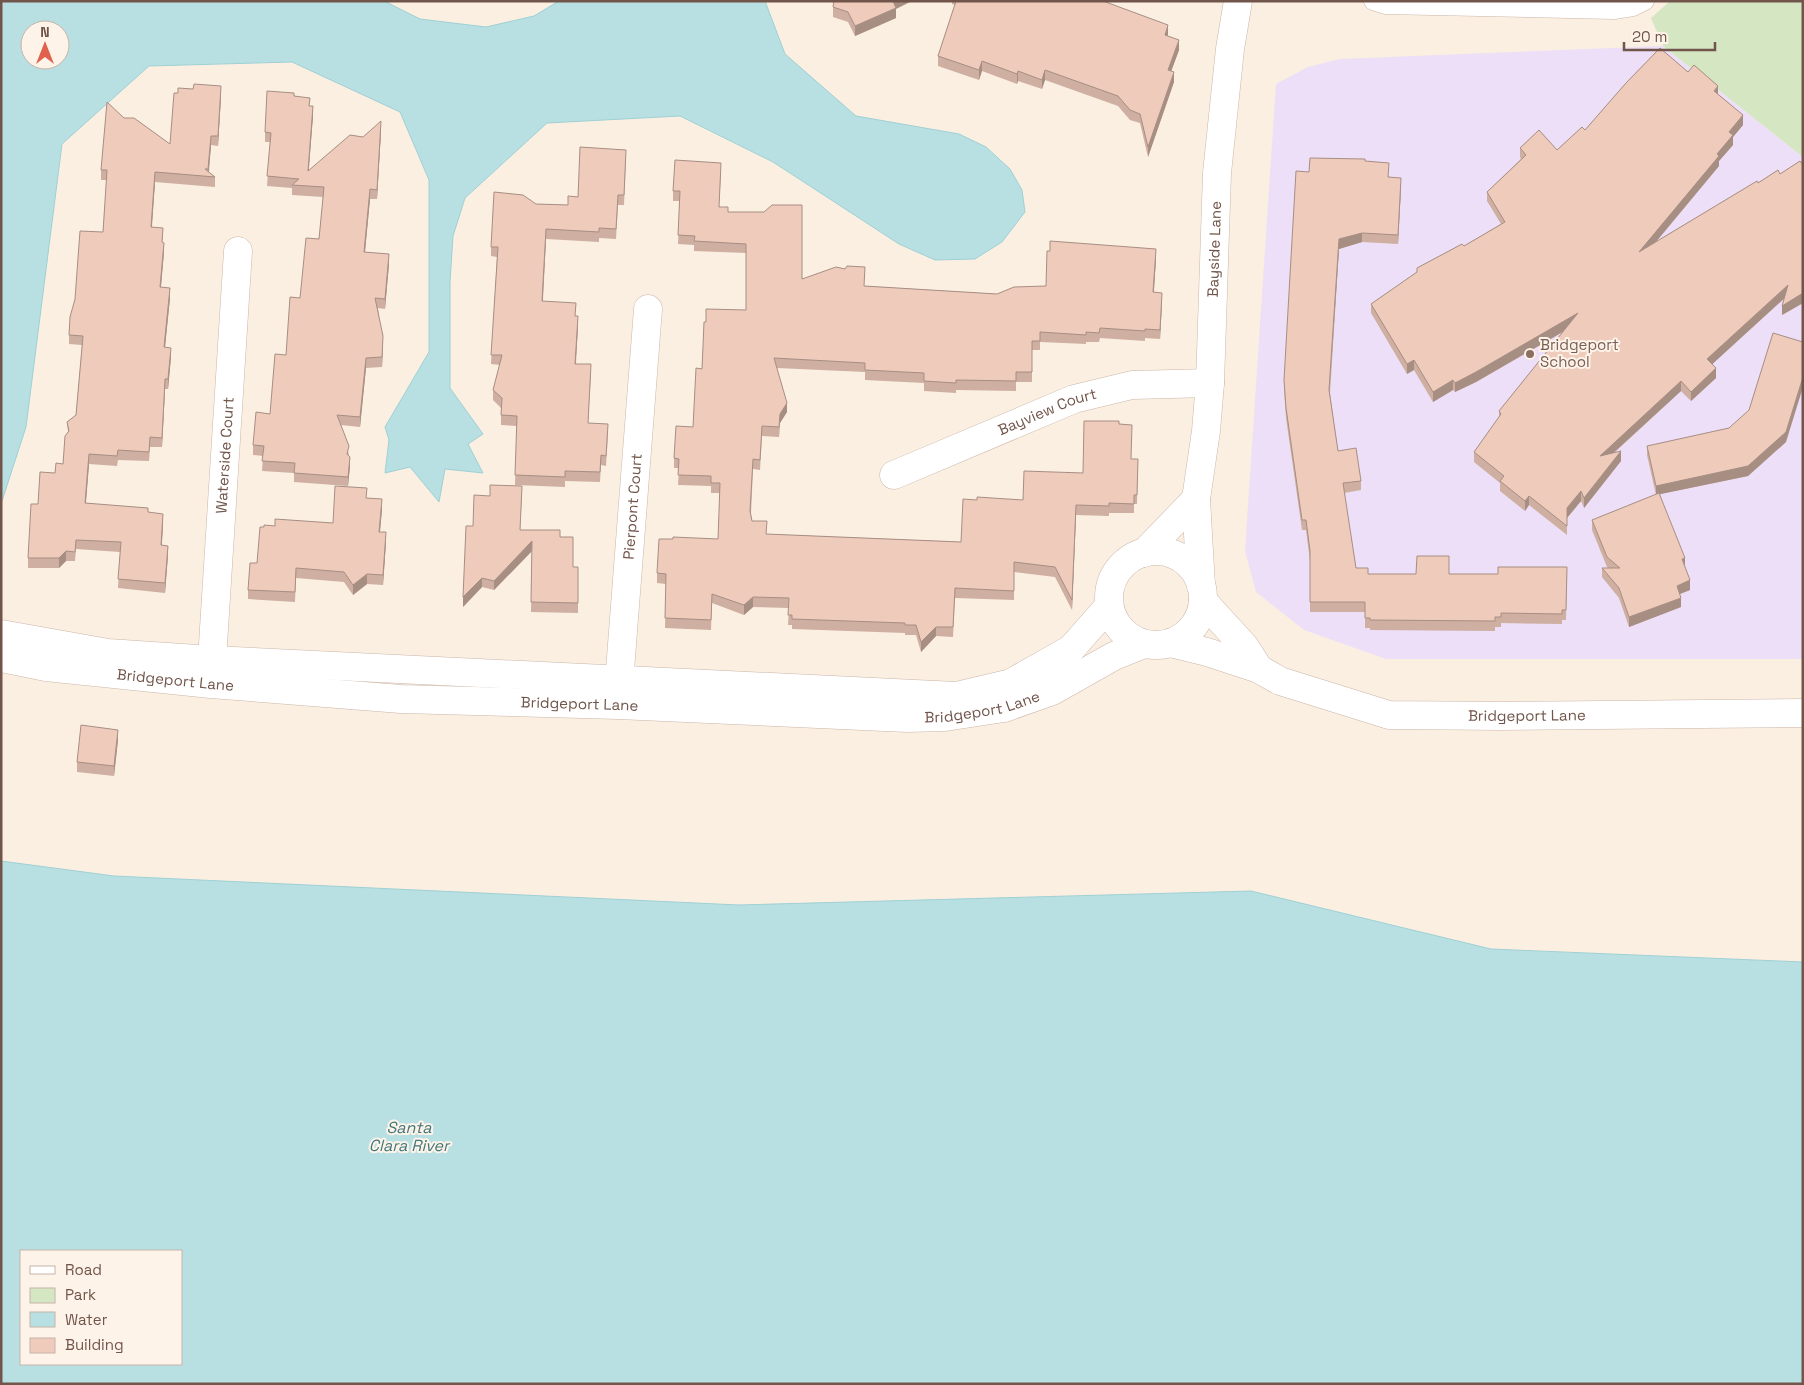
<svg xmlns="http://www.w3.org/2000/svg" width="1804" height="1385" viewBox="0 0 1804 1385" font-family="'Space Grotesk',sans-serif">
<rect width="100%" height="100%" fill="#fbefe2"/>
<path fill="#ecdff7" d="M1663,46l140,111v502h-417l-82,-29 -48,-38 -11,-41 31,-467 32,-17 32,-8z"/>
<path fill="#d4e7c2" d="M1670,1h133v156l-140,-111 -12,-28z"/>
<g fill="#b8e0e3" stroke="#9fd0d4" fill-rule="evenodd">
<path d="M1,1h383l36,18 66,8 48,-11 25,-15h206l20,53 71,62 103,18 27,13 24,22 12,21 3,22 -23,30 -27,17 -40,1 -36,-16 -126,-82 -93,-46 -133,7 -82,75 -12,38 -3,46v106l33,46 -15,10 15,29 -38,-4 -6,33 -29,-35 -25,6 4,-33 -4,-13 44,-75v-172l-29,-68 -108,-50 -143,4 -87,78 -36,283 -25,77zM30,30h30v30h-30z"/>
<path d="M1,861l113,15 625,29 512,-14 240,58 312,13v422h-1802zM21,1251h160v113h-160z"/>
</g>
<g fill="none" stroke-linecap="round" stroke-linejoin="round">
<g stroke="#cbb6a9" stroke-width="19">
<path id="service" d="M1373,1l12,4 229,5 19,-3 12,-6"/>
</g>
<g stroke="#cbb6a9" stroke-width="29">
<g id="minor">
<path id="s1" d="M894,475l180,-76 58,-14 78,-2"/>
<circle cx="1156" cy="598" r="47"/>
<path d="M1144,553l52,-54"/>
<path id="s2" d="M1201,586l-5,-87 10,-68 4,-48 7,-210 13,-124 8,-48"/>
<path d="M1203,601l42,46 14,22"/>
<path d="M1,634l107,19 104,7 744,36 55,-13 60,-34 38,-43"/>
<path id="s3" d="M1170,643l37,9 52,17 21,12 109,34 114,1 300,-3"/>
<path id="s4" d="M1,658l45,9 165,17 190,15 217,6 289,13 38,-1 59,-9 48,-17 62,-35 30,-12"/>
<path id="s5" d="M212,660l26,-409"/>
<path id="s6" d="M618,696l30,-387"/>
</g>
</g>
<use href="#service" stroke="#fff" stroke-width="18"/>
<use href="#minor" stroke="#fff" stroke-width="28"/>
</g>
<g fill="#ceafa1">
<path d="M952,1h151l65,33v2l11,14 -8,21 3,11 -26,75 -8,-34 -10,-3 -12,-14 -73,-26 -3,9 -24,-8 -1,3 -35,-13 -3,9 -41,-14v-10l17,-51 -3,-1z"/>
<path d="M833,7l63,2v9l-41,18 -7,-14 -15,-5z"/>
<path d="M1660,48l28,24 6,-7 24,21v8l25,21v10l-10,12v8l-14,16v5l-63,76 101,-61 1,2 20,-13 2,4 20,-13 3,4v138l-21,12v-9l2,-8 -72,66 4,4v10l-25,23 -10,-10 -67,62 7,-2v10l-37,47 -3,-7 -14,17v17l-38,-30 -4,6 -25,-20v-8l-26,-21v-10l25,-34v-7l64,-79 -87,50 -21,10 -2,-2 -20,12 -19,-32 -7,4 -36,-61v-9l46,-32v-4l45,-24 2,2 37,-22 -14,-23v-9l34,-33 -1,-2v-9l19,-18 18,20 25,-23 3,3 41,-47z"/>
<path d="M221,96l-3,50 -7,-1 -2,27 6,5v10l-60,-5 -3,45 11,10 -1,5 2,10 -3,35 9,11 -5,49 6,10 -3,32h-3l-3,58h-12l-1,14 -31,-1 -1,6 -28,-2 -3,39 62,9 15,12 -1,21 6,10 -3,38 -47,-5 2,-36 -44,-3 -1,12h-9l-7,7h-31v-10l10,-54 17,-31 8,-9 5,-32 -1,-10 9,-7 6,-70 -13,-1v-9l34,-103 4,-52h-6v-10l23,-52 46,26z"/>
<path d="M294,96l16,10 3,10 -5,55 55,-34 18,-6 -4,68h-7l-5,53 24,12 -4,45 -7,-1 5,38 -1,21 -16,1 -6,59 -19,-2 8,30 1,11 -2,20 -54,-4v-9l-32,-2 1,-15 -10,-1v-10l17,-31 16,-59 14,-57 19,-59 4,-42 -31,-2v-7l-25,-2 3,-44h-5v-10z"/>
<path d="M626,159l-2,46h-6l-2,34 -17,-1v4l-53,-3 -3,62 33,15 2,10 -2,38 15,10 -3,49 20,11 -2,32 -5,-1 -1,17 -35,-1v6l-50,-2 2,-59 -16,-1v-17l-8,-8v-10l7,-25 -9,-1 6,-107 -6,-1v-9l45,-43 32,1z"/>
<path d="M1365,161l24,16 12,10 -3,57 -36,-2 -23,7 -9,144 8,58 23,30v9l-17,3 12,75 12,6h130l69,-7 -1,53h-4v4l-61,-1v4h-6v4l-125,-1v-2h-5v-16h-55v-51l-4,-31h-4l-16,-112 -2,-29v-9l25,-208z"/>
<path d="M721,173l-2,34 9,5 74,67 63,7 132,8 49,-8 110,-27 -2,33 8,10 -2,37 -15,-1v3l-45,-3 -1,4h-13v2l-46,-2v8h-8v32h-16v9l-60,-1v3l-32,-2v-8l-59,-3v-8l-88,-4 10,44 -7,11 -1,14 -17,-1 -2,34 -7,-1 -2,45 1,7 15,13 194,8 16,-42h46l60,-27 36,-49 12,35h7l-1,45h-3v9h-25v3l-33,-1 -4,95 -17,-33 -41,-5v28l-59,-2 -2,39 -17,-1 -15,16 -5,-17h-11v-2l-113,-4v-4h-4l1,-17 -36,-1 -9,8 -32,-12 -1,27 -46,-2 1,-44 -9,-1v-10l16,-34h45l2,-46h-9v-7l-33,-1 1,-17h-5v-10l19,-31 9,-58 4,-47 40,-12v-57l-52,-2v-6l-16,-1 2,-43h-7v-10z"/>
<path d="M1786,442l-38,34 -88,18 25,73 5,23 -10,4 1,13 -52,20 -10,-29 -17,-21v-9h6l-1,-1 -15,-37v-10l64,-25 -9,-40v-9z"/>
<path d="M522,496l-2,34 40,7 13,30h5v46l-47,-1 1,-61 -38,39 -12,-3 -19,20 10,-81z"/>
<path d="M367,498l15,11 -2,23 6,10 -3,43 -16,-1 -14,11 -9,-13 -48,-4 -1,24 -47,-3v-9l9,-27 7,-36 11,-1 58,-3z"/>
<path d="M118,740l-4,36 -37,-4v-10z"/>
</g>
<g fill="#a78e83">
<path d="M893,1h19l-16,8v9l-41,18v-10z"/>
<path d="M1168,25v9l-3,11v-10z"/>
<path d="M1179,40v10l-11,30v-10z"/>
<path d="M982,61v10l-3,9v-10z"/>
<path d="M1045,70v10l-3,9v-9z"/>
<path d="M1018,71v10l-1,3v-10z"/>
<path d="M1174,72v10l-26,75v-10z"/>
<path d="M221,86v10l-3,50v-10z"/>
<path d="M1718,86v10l-4,-5z"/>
<path d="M313,106v10l-5,65v-10z"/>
<path d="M1743,115v10l-10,12v8l-14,16v5l-80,96v-10l90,-120z"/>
<path d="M381,121v10l-4,68v-9z"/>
<path d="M211,136v9l-3,34v-10z"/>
<path d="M155,172v10l-4,55v-10z"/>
<path d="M1401,178v9l-3,57v-9z"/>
<path d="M370,189v10l-6,63v-10z"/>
<path d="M546,229v10l-4,72v-10z"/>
<path d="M1362,233v9l-23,7 -10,151 10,-161z"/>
<path d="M164,243v9l-4,45v-10z"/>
<path d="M1156,249v10l-3,43v-10z"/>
<path d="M389,254v10l-4,45v-10z"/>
<path d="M1788,285v10l-81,74v-10z"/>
<path d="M170,288v10l-6,59v-10z"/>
<path d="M1162,293v9l-2,37v-9z"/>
<path d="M1803,293v10l-21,12v-9z"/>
<path d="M1578,313v10l-102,59 -21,10v-9z"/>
<path d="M578,316v10l-3,47v-9z"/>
<path d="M383,336v10l-1,21v-10z"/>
<path d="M171,348v9l-3,32v-10z"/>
<path d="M366,358v10l-6,59v-10z"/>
<path d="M1414,360v10l-7,4v-10z"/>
<path d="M1716,368v10l-25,23v-9z"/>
<path d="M1803,377v10l-17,55 -38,34 -92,19v-9z"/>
<path d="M165,379v10l-3,58v-9z"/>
<path d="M1453,380v10l-20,12v-10z"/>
<path d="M1681,381v10l-81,74v-9z"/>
<path d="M787,403v9l-7,11 -1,14 1,-23z"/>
<path d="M1621,451v10l-37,47v-10z"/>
<path d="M89,454v10l-4,49v-10z"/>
<path d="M350,457v9l-2,20v-9z"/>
<path d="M1581,491v10l-14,17v17v-27z"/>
<path d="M1529,496v9l-4,6v-10z"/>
<path d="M382,499v10l-3,32v-9z"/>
<path d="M1076,505v10l-4,95v-10z"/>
<path d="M163,514v10l-2,31v-10z"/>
<path d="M386,532v10l-3,43v-10z"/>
<path d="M532,541v10l-38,39v-9z"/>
<path d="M168,546v9l-3,38v-10z"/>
<path d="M66,551v10l-7,7v-10z"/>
<path d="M1685,558v10l-3,-9z"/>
<path d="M367,574v10l-14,11v-10z"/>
<path d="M482,578v9l-19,20v-10z"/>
<path d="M1690,580v10l-13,5v-9z"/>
<path d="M753,597v10l-9,8v-10z"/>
<path d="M1681,598v9l-52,20v-10z"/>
<path d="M936,627v9l-15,16v-10z"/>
<path d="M118,730v10l-4,36v-10z"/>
</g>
<g fill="#efcbbb" stroke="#a78e83">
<path d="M834,1h59l3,7 -41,18 -7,-14 -15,-5z"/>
<path d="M956,1h147l65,24 -3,10 14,5 -11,30 6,2 -26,75 -8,-33 -10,-4 -12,-14 -73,-26 -3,10 -24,-9 -1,3 -35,-13 -3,9 -41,-14z"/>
<path d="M1660,48l28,24 6,-7 24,21 -4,5 29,24 -14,17 4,3 -16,19 2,2 -80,96 118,-71 1,2 20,-13 2,4 20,-13 3,4v128l-21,13 6,-21 -81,74 9,9 -25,24 -10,-11 -81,75 21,-5 -37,47 -3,-7 -14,17v18l-38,-30 -4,5 -25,-20 4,-5 -30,-24 27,-38 -2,-3 79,-98 -102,59 -21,11 -2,-3 -20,12 -19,-32 -7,4 -36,-60 46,-32v-4l45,-24 2,2 41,-24 -18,-30 39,-37 -6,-7 19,-18 18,20 25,-23 3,3 41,-47z"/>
<path d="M194,84l27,2 -3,50h-7l-3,33h-3l10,8 -60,-5 -4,55 12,1 -1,14 2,1 -4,44 10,1 -6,59 7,1 -3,31h-3l-3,59 -12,-1 -1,15 -31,-2 -1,6 -28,-2 -4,49 63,5v4l15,2 -2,31 7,1 -3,37 -47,-4 3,-37 -45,-2 -1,12 -9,-1 -7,7h-31l3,-54h7l2,-32 15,1 1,-10 7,1 2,-28 4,-5 -2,-9 9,-7 7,-79 -14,-1 1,-18 5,-18 5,-68 23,1 4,-62h-6l6,-68 17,16h10l36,26 4,-51h4v-5l15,1z"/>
<path d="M267,91l27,2v3l16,2 -1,8h4l-5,65 42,-36 13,2 18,-16 -4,69 -7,-1 -6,63 25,2 -4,45 -10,-1 8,38 -1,21 -16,1 -6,59 -23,-2 12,31 -2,8 3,3 -2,20 -54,-4 1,-10 -33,-2 2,-15 -11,-1 3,-33 14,2 5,-60 11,1 4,-58 10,1 6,-60 13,1 5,-52 -32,-2 7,-6 -32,-3 4,-43 -6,-1z"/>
<path d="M580,147l46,3 -2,45h-6l-2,34 -17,-1v4l-53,-3 -4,72 34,2 -1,13h3l-3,48h16l-3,59 20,1 -2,32 -5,-1 -1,17 -35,-1v6l-50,-2 2,-59 -16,-1 1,-17 -9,-8 9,-35h-11l7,-108h-7l3,-55 29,3 13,9 32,1v-9l10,1z"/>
<path d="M1310,158l55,1v2l24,2 -1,14 13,1 -3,57 -36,-2 -23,6 -10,151 9,61 18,-3 5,33 -18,2 13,85h12v6h48l1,-18h32v18h49v-7h69l-1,43h-4v4l-61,-1v4h-6v4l-125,-1v-2h-5v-16h-55v-51l-4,-31h-4l-16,-112 -2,-28 12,-209 13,1z"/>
<path d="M675,160l46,3 -2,44h9v5h36l8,-7h30v74l34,-12 9,2 2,-3 18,1 -1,19 133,8 17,-7 32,-1 1,-35h3v-10l106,8 -3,43 9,1 -2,37 -15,-1v2l-45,-3 -1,5 -13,-1v3l-46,-3v9h-8v31h-16v9l-60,-1v3l-32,-2v-8l-59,-3v-7l-91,-5 13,45 -7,11 -1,13 -17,-1 -2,34 -7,-1 -3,52 2,10h15l-1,13 195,8 2,-43 14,1v-3l46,3 1,-29 59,2 1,-52h35v3l13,1 -1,34h7l-1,36h-3v9l-25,-1v3l-33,-1 -4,95 -17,-33 -41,-5v29l-59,-3 -2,39h-17l-15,15 -5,-17h-11v-2l-113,-4v-4h-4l1,-17 -36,-1 -9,8 -32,-11 -1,26 -46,-2 1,-44 -9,-1 2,-34h14v-2l45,2 2,-56h-9v-7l-33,-1 1,-16 -5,-1 2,-32 17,1 3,-59 6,1 2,-47h2v-13l40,1v-66l-52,-3 1,-5 -17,-1 2,-44h-7z"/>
<path d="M1773,333l30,9v35l-17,55 -38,34 -92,20 -9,-40 82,-18 20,-18z"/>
<path d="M490,485l32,1 -2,44h40v7h13v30h5v36l-47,-1 1,-61 -38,40 -12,-3 -19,19 3,-71h7l1,-31 16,1z"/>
<path d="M335,486l32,2 -1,10 16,1 -3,33h7l-3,43 -16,-1 -14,11 -9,-13 -48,-4 -1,24 -47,-2 2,-27h7l3,-36h4v-2l11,1v-7l58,4z"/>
<path d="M1659,493l26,65 -3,1 8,21 -13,6 4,12 -52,19 -10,-29 -17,-20h18l-13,-11 -15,-37z"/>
<path d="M81,725l37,5 -4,36 -37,-4z"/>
</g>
<circle fill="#8d6e63" stroke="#fef3e8" stroke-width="2" cx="1530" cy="354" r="5"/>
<g text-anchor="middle" stroke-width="4" stroke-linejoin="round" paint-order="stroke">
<g font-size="15" fill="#71554a" stroke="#fef3e8">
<text dy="5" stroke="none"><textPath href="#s2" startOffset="338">Bayside Lane</textPath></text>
<text dy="5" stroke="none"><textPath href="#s1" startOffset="166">Bayview Court</textPath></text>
<text dy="5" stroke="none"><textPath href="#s5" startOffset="205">Waterside Court</textPath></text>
<text dy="5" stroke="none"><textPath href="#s6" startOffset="190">Pierpont Court</textPath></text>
<text dy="5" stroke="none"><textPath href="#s4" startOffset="176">Bridgeport Lane</textPath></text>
<text dy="5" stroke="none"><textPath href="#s4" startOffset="581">Bridgeport Lane</textPath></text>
<text dy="5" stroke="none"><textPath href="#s4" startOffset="985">Bridgeport Lane</textPath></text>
<text dy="5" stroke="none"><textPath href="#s3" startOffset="369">Bridgeport Lane</textPath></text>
</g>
<g font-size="15" fill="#785e54" stroke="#fef3e8" text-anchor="start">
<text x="1540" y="350">Bridgeport<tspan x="1540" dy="17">School</tspan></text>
</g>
<g font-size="16" font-style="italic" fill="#42787d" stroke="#fef3e8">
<text x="409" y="1133">Santa<tspan x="409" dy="18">Clara River</tspan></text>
</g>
</g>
<rect width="1804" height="1385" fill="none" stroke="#71554a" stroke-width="5"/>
<rect x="20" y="1250" width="162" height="115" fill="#fef3e8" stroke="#c6b4a9"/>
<rect x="30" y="1266" width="25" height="8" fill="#ffffff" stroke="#c6b4a9"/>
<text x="65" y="1275" font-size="15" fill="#71554a">Road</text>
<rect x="30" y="1288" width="25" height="15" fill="#d4e7c2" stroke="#c6b4a9"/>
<text x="65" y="1300" font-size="15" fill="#71554a">Park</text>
<rect x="30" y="1312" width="25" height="15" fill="#b8e0e3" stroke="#c6b4a9"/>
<text x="65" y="1325" font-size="15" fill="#71554a">Water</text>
<rect x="30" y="1338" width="25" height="15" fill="#efcbbb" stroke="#c6b4a9"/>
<text x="65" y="1350" font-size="15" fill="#71554a">Building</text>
<g transform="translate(45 45)"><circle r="24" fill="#fef3e8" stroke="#c6b4a9"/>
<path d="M0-4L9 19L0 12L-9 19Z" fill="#e0614c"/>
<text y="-8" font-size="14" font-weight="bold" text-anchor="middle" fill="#71554a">N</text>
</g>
<path d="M1624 42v8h91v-8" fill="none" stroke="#71554a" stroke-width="2.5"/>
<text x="1632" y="42" font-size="15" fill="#71554a" stroke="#fef3e8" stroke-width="4" paint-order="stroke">20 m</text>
</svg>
